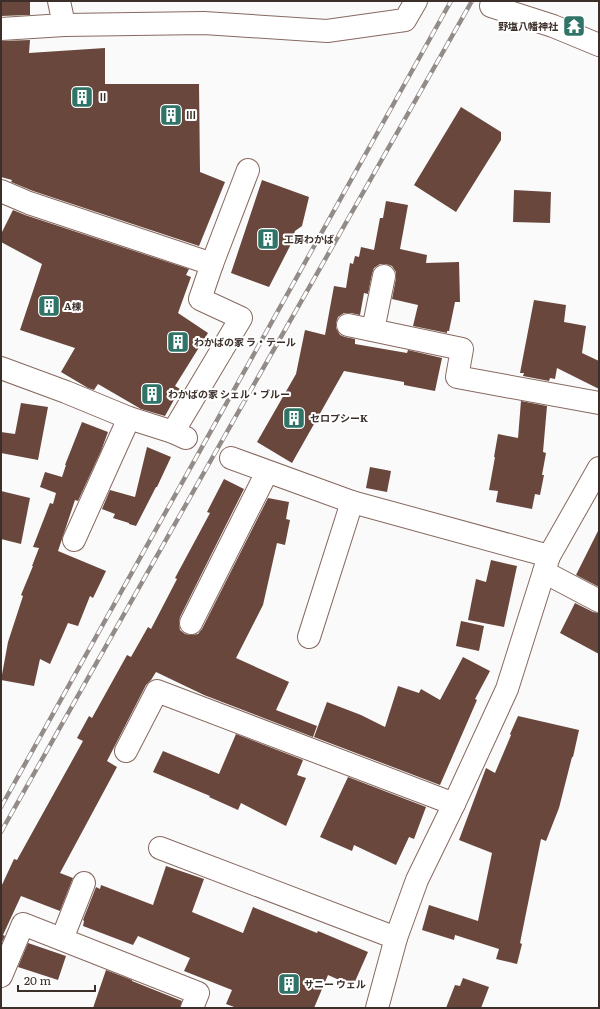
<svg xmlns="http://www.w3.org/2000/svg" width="600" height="1009" viewBox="0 0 600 1009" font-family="Literata,'Noto Sans JP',serif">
<rect width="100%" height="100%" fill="#fafafa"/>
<g fill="#69473c">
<path d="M1,1h29v14l-29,1z"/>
<path d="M30,40l-1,13 76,-5v36h94l1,88 25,10 -26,64 -166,-55 -22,-9 1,-2 -11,-3v-136z"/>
<path d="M461,107l40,25v8l-45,72 -42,-27z"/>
<path d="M262,180l47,17 -7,29 -7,5 -5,15 -21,41 -38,-14z"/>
<path d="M514,190l37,2 -1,31 -37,-1z"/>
<path d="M386,201l22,4 -8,44 27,6 -1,8 33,-1 1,40h-5l-6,29h-2v2l-34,-7 5,-21 -26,-6 4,-21v-6l-4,-6 -6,-2h-6l-6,4 -2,6 -4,20 -4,-1 -4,22 -9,-2h-7l-6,4 -2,6v5l4,7 5,2 10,2v5l52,9 1,-3 34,8 -7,33 -31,-6v-3l-60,-11 -52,92 -35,-21 39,-68 9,-44 20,5 9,-49 12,2 4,-25 3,1 2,-8 4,1 2,-10 13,3 6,-32h3z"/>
<path d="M13,210l12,5 164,54 -3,6 5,2 -13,36 30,20 -33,53 5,3 -15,27 -24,-7 -43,-25 -4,6 -6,-2 -27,-16 14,-24 -55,-18 22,-66 -41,-22v-8z"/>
<path d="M534,300l32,5 -2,17 22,4 -4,27 17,8v28l-42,-21 -2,11 -5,-1 -1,3 -26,-5 1,-3h-4z"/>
<path d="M521,401l26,5 -4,46 3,1 -4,22h2l-4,20 -5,-1 -3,15 -36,-7 2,-11 -9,-1 6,-33h-1l4,-23 20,4z"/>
<path d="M21,403l27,4 -10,53 -37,-7v-21l14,2z"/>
<path d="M82,422l26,10 -7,19 -23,50 -3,-1 -17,51 48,20 -13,27 -3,-2 -12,30 -10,-3 -18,41 -10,-5 -6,27 -33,-6 7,-38 15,-46 -2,-1 12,-29h-1l7,-18 -6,-1 17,-44 3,1 3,-11 -16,-6 5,-15 17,5 4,-12h-1z"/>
<path d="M147,447l24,10 -14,30h-1l-20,39 -7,-2v-1l-16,-5 2,-4 -13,-5 8,-19 25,7z"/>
<path d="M370,467l21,4 -4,21 -21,-4z"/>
<path d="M224,479l20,10 -64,128 -1,6 1,7 5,4 6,1 7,-1 4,-5 66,-131 21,4 -3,17 4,1 -5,25 -8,-2 -14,62 -27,53 53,24 -13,28 41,16 -4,11 -109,-42 -48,-23 -5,8 -5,5 -39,76 10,6 -57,106 13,5 -13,33 -39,-15 -18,39 2,1 -4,8v-57l13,-28 3,1 66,-119 -6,-3 12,-22 3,2 35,-63 4,2 17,-30 3,2 26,-50 -2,-1 35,-65 -3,-1z"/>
<path d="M1,491l29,7 -9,46 -20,-5z"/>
<path d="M599,529v58l-23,-12z"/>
<path d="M491,560l26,6 -13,61 -36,-7 8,-41 10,3z"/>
<path d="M575,603l18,9 6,1v41l-39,-21z"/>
<path d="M461,621l23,5 -5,25 -23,-5z"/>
<path d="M463,657l27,14 -15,28 2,1 -37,85 -126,-48 13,-35 34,13 24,12 13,-41 21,7 2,-4 19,11z"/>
<path d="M518,716l61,14 -6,27h-1l-13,51 -13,33 -5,-2 -21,104 2,1 -5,20 -21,-5 3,-10 -44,-14 -1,5 -32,-10 7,-25 49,16 14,-68 -33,-13 27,-72 9,5 16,-38 -1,-1z"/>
<path d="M236,734l67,26 -6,15 9,3 -20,48 -45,-23 -3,7 -29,-13 1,-1 -57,-24 10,-21 56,23z"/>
<path d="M348,777l78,30 -12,32 -5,-2 -13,28 -42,-20 -2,6 -32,-14z"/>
<path d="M166,866l38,13 -12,33 51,21 10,-26 64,26 1,-2 50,21 -15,34 -25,-11 -14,33h-77l-11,-4 6,-14 -48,-19 6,-13 -52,-22 -5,9 -50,-19 1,-5 -1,-1 13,-33 4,2 1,-4 52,20z"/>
<path d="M28,943l38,13 -8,24 -40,-13z"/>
<path d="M106,970l26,10v1l50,20 -2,7h-87z"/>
<path d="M463,978l26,9 -8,21h-35l9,-23 5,1z"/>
</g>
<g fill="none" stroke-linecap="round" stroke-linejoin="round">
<g stroke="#876960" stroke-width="24">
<g id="minor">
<path d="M59,1l5,24"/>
<path d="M491,6l62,20 46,19"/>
<path d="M1,29l63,-4 140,-2 123,8 78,-11 11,-19"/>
<path d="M1,191l28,12 183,61 36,-94"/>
<path d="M348,325l114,24 -5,28 142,26"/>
<path d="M373,330l11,-54"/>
<path d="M1,368l65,24 63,26 44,14 13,6"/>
<path d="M173,432l68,-114 -41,-19 12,-35"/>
<path d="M231,458l121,44 197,54"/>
<path d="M74,540l55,-122"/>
<path d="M544,572l55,29"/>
<path d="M191,623l76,-151"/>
<path d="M309,637l43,-135"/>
<path d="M126,751l31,-60 297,113"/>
<path d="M160,848l236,90"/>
<path d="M62,939l22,-56"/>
<path d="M1,976l22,-52 175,69 -6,15"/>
<path d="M377,1008l19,-70 21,-58 37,-76 53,-115 42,-133 50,-88"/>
</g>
</g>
<use href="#minor" stroke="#fff" stroke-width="22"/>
<g stroke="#928b88" stroke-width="4.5">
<g id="rail">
<path d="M1,807l450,-806"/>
<path d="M1,832l214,-379 257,-452"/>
</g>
</g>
<use href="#rail" stroke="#fff" stroke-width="3" stroke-dasharray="9" stroke-linecap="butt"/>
</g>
<defs>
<g id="temple-square" transform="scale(1.15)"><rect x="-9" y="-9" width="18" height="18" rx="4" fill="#307468" stroke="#fff"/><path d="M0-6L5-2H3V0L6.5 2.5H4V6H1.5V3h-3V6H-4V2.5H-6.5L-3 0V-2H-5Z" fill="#fff"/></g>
<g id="building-square" transform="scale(1.15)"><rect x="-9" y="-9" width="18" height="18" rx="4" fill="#307468" stroke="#fff"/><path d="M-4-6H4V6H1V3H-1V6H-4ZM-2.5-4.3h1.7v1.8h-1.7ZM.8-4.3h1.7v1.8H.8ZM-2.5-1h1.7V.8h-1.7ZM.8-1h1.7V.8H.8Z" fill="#fff"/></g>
</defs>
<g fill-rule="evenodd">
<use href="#temple-square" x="574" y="26"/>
<use href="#building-square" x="82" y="97"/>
<use href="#building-square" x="171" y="115"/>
<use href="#building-square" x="268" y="239"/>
<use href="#building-square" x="49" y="306"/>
<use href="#building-square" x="178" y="342"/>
<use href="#building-square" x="152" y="394"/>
<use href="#building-square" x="294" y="418"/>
<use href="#building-square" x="289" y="984"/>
</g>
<g text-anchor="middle" stroke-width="4" stroke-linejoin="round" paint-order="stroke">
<g font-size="10" font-weight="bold" fill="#3c2f2a" stroke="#fff" text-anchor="start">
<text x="558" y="30" text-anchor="end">野塩八幡神社</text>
<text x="98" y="101">Ⅱ</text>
<text x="186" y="119">Ⅲ</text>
<text x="284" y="243">工房わかば</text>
<text x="64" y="310">A棟</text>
<text x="194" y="346">わかばの家 ラ・テール</text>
<text x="168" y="398">わかばの家 シェル・ブルー</text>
<text x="310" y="422">セロプシーK</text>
<text x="304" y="988">サニー ウェル</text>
</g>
</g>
<rect width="600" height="1009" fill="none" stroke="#3c2f2a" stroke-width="4"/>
<path d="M18 985v6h77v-6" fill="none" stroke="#3c2f2a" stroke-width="2"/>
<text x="24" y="985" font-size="12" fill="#3c2f2a" stroke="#ffffff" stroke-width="3" paint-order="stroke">20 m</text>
</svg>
